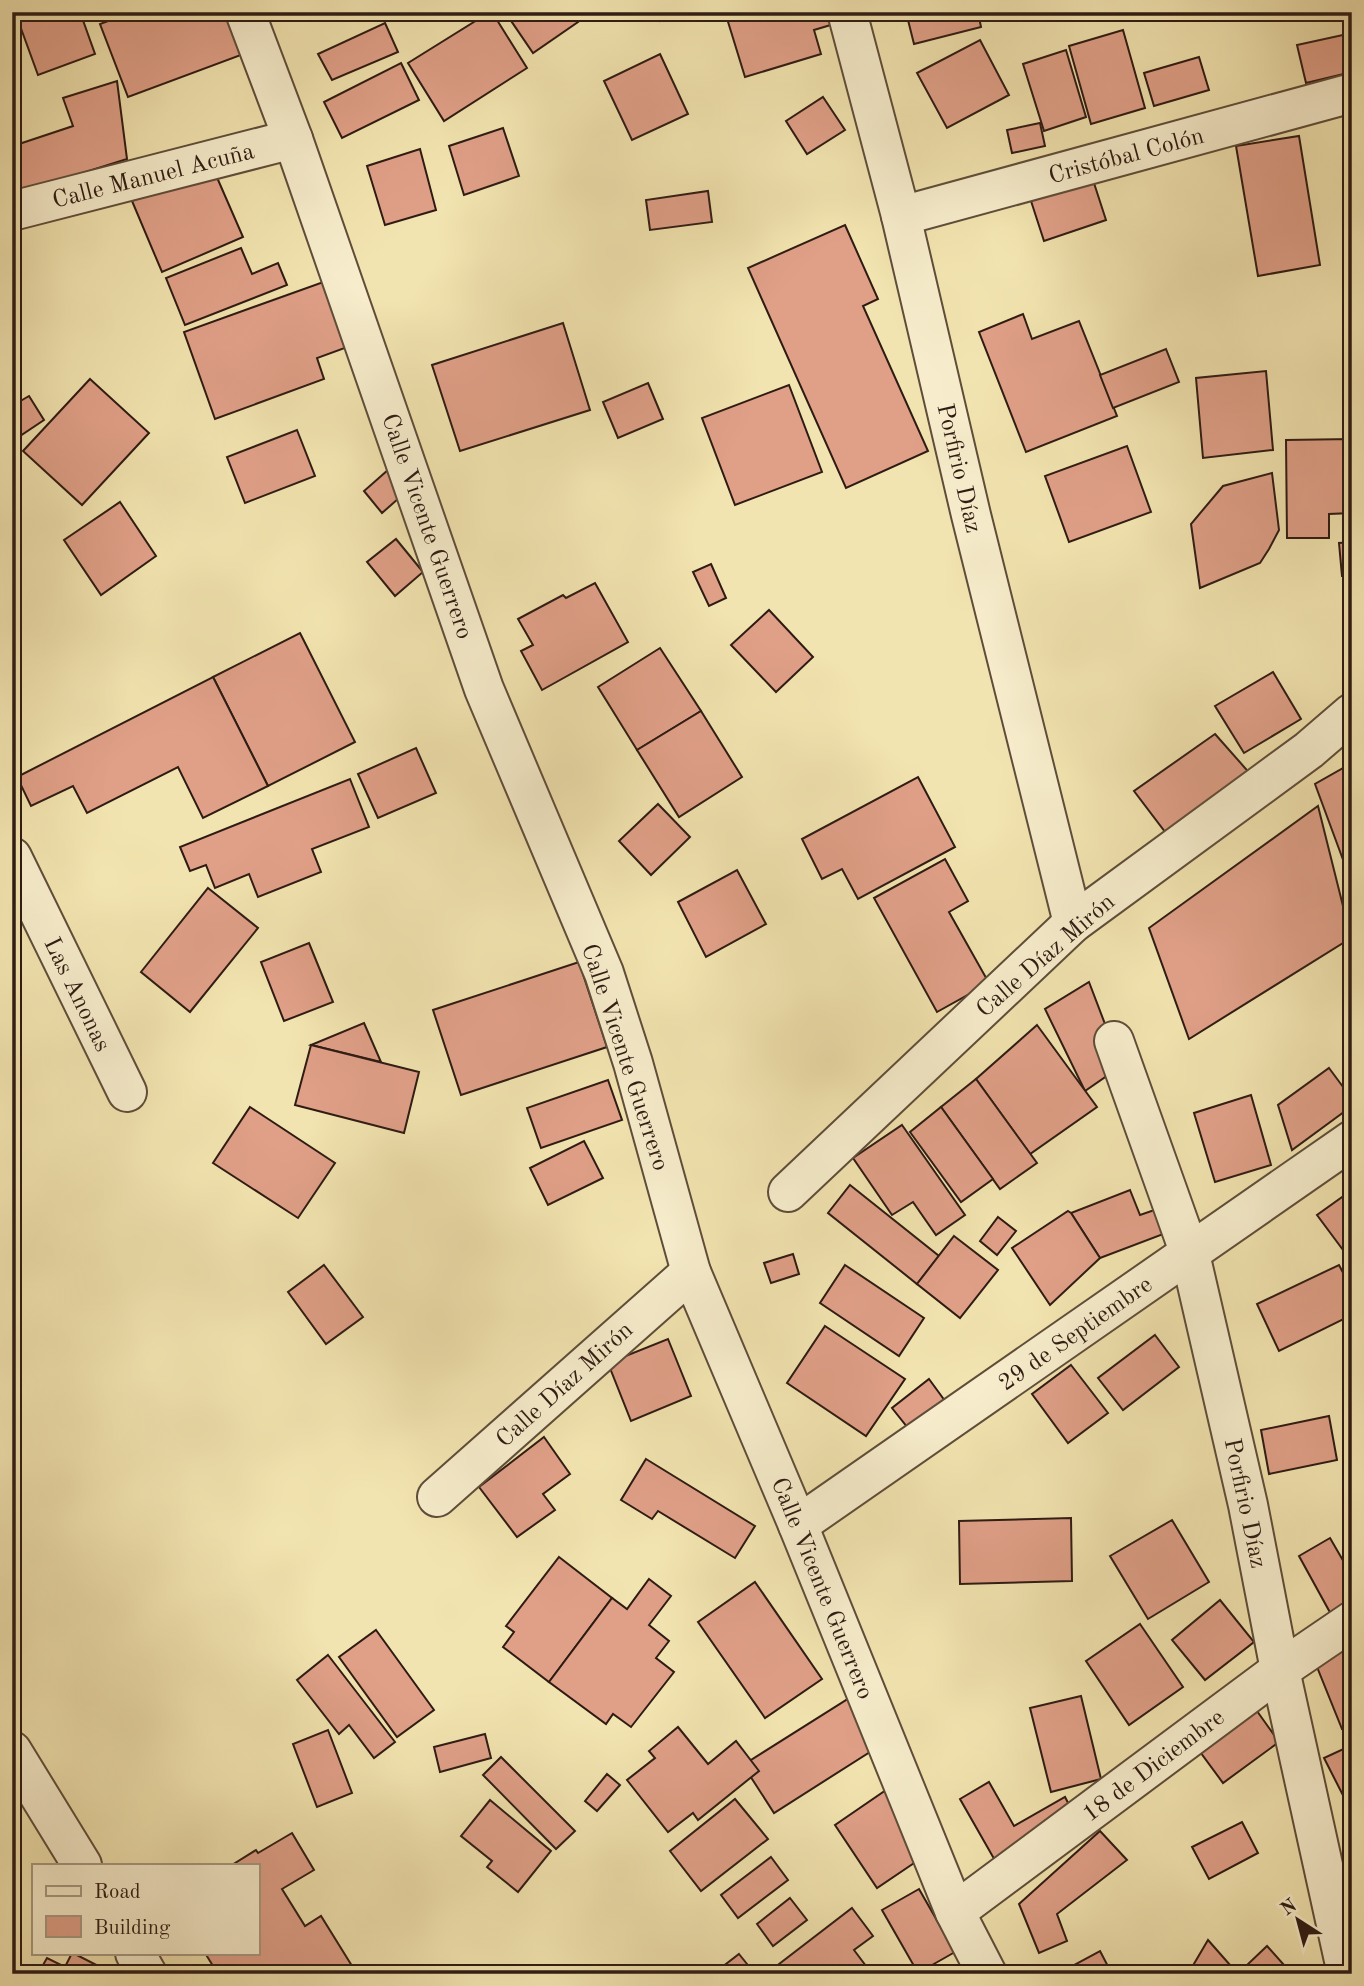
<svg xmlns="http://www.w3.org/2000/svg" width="1364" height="1986" viewBox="0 0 1364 1986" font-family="'Old Standard TT',serif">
<rect width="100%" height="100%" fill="#f2e4b0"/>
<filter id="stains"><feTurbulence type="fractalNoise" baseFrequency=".00286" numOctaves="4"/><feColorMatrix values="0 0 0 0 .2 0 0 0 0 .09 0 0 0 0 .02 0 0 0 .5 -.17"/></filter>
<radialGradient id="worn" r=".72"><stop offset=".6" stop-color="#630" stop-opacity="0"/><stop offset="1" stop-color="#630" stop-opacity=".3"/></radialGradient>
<g fill="#e0a088" stroke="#2e1b13" stroke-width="2">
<path d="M15,12h65l15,42 -57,21z"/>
<path d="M132,12h102l15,40 -121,45 -28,-73z"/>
<path d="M490,12h2l35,56 -83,53 -36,-58z"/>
<path d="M505,12h66l7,10 -45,31z"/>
<path d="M657,12h29l-26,9z"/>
<path d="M725,12h117l2,9 -30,9 7,24 -76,23z"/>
<path d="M906,12h72l3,15 -67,17z"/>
<path d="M385,23l13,29 -66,28 -14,-26z"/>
<path d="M1123,30l22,78 -54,16 -22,-78z"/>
<path d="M1352,33v39l-46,11 -9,-38z"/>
<path d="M980,40l29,55 -62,33 -30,-55z"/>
<path d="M1066,50l20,67 -42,14 -21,-67z"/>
<path d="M660,54l28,60 -56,26 -28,-59z"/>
<path d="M1199,57l10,33 -55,16 -10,-33z"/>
<path d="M401,63l18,37 -77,38 -18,-36z"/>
<path d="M117,81l10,78 -108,34 -3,-48 57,-19 -10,-28z"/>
<path d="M823,97l22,33 -38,24 -21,-33z"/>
<path d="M1040,123l5,23 -33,7 -5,-23z"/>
<path d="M503,128l16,48 -55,19 -15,-49z"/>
<path d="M1299,136l21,129 -62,11 -22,-130z"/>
<path d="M420,149l16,61 -51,15 -18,-59z"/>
<path d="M212,166l31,71 -81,35 -30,-71z"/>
<path d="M1093,180l13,40 -62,21 -13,-40z"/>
<path d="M708,191l4,31 -62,8 -4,-30z"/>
<path d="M845,225l33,74 -15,7 65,145 -82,37 -98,-220z"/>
<path d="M241,248l11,26 26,-11 9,22 -102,40 -19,-47z"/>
<path d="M329,280l24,65 -36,13 7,21 -109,40 -31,-87z"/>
<path d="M1023,314l9,25 47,-18 38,95 -91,36 -47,-120z"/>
<path d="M563,323l27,87 -130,41 -28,-86z"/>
<path d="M1166,349l13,33 -66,26 -13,-33z"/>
<path d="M1266,371l7,79 -70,8 -7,-80z"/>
<path d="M90,379l59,54 -67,72 -59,-54z"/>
<path d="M648,383l15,36 -45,19 -15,-36z"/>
<path d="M789,385l33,87 -87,33 -33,-87z"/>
<path d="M29,396l15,24 -27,18 -5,-9v-23z"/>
<path d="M297,430l18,46 -70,27 -18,-46z"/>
<path d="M1352,439v74l-23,1v24h-42l-1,-98z"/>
<path d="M1127,446l24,66 -82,30 -24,-66z"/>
<path d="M388,470l19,21 -25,22 -18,-22z"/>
<path d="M1272,473l7,57 -10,19 -9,14 -60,25 -9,-64 32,-38z"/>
<path d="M120,502l36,54 -55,39 -37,-55z"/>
<path d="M396,539l27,33 -28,24 -28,-34z"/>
<path d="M1352,542v33l-10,1 -3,-33z"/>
<path d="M711,564l15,34 -17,8 -16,-34z"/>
<path d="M595,583l33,59 -86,48 -21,-39 12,-6 -15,-26 45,-24 3,3z"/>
<path d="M769,610l44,47 -37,35 -45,-47z"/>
<path d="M300,633l55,109 -87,44 -55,-109z"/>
<path d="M660,648l41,63 -64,39 -39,-63z"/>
<path d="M1273,672l28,47 -57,34 -29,-47z"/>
<path d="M213,677l55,109 -65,32 -25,-51 -91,46 -14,-27 -42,20 -14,-29z"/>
<path d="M701,711l41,66 -63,40 -42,-67z"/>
<path d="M1215,734l38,43 -81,64 -38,-50z"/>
<path d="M416,748l20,45 -58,25 -20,-44z"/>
<path d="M1352,763v121l-37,-100z"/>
<path d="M918,777l37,70 -97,52 -16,-30 -20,10 -20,-40z"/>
<path d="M350,779l19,48 -57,22 9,23 -63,25 -9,-23 -34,14 -9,-23 -16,6 -10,-24z"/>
<path d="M658,804l32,33 -39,38 -32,-34z"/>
<path d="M1318,806l33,132 -162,101 -40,-111z"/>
<path d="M945,859l23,42 -19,11 40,71 -52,29 -63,-114z"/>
<path d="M737,870l29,54 -60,33 -28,-55z"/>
<path d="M208,888l50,40 -68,84 -49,-40z"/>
<path d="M309,943l24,59 -49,19 -23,-59z"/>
<path d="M579,962l28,85 -146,48 -28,-85z"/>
<path d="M1089,982l32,84 -36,25 -40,-82z"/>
<path d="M364,1023l17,39 -70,-17z"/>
<path d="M1037,1025l60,82 -67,47 -54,-75z"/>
<path d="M311,1045l108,27 -15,61 -109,-28z"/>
<path d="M1329,1068l23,31v7l-60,44 -14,-45z"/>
<path d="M976,1079l61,84 -37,26 -59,-82z"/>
<path d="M608,1080l14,40 -81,28 -14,-40z"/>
<path d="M1251,1095l20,70 -56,17 -21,-69z"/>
<path d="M250,1107l85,56 -37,55 -85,-55z"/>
<path d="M941,1107l52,72 -32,23 -51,-70z"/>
<path d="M902,1125l63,90 -29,20 -23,-33 -21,13 -39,-57z"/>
<path d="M584,1141l19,37 -55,27 -18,-37z"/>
<path d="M850,1185l89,71 -22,28 -89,-71z"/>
<path d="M1130,1190l10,25 26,-9 8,24 -74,28 -29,-45z"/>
<path d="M1352,1190v72l-35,-47z"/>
<path d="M1068,1211l3,2 29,45 -50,47 -38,-57z"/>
<path d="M998,1217l18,14 -19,24 -17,-14z"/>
<path d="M954,1236l44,34 -38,48 -43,-34z"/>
<path d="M793,1254l6,20 -28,9 -7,-20z"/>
<path d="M324,1265l39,52 -37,27 -38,-52z"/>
<path d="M845,1265l79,53 -25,38 -79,-53z"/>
<path d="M1339,1265l13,25v25l-73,36 -22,-47z"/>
<path d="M825,1326l80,53 -39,57 -79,-53z"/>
<path d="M1155,1335l24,32 -56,43 -25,-32z"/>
<path d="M668,1339l23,57 -60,25 -23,-58z"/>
<path d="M1071,1365l37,48 -40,30 -36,-49z"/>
<path d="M929,1379l19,26 -36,28 -20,-25z"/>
<path d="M1329,1416l8,44 -68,14 -8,-44z"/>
<path d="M544,1437l26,37 -27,20 12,16 -38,27 -38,-50z"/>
<path d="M646,1459l109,67 -20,32 -77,-47 -6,8 -31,-19z"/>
<path d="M1071,1518l1,63 -112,3 -1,-63z"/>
<path d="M1172,1520l37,62 -61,37 -38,-63z"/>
<path d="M1330,1538l22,38v28l-20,12 -33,-60z"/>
<path d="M559,1557l53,41 -63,84 -46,-35 11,-15 -8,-6z"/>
<path d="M649,1579l22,17 -22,29 20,16 -13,17 18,14 -43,55 -18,-13 -7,10 -57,-42 63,-84 15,11z"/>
<path d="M755,1582l67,97 -57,39 -67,-96z"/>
<path d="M1220,1600l34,42 -49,38 -33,-40z"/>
<path d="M1140,1624l43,63 -54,38 -43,-64z"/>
<path d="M376,1630l58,80 -37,27 -58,-80z"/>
<path d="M1352,1639v86l-10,4 -29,-72z"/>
<path d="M328,1655l67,87 -21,16 -25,-33 -10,9 -42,-54z"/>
<path d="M1081,1696l20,83 -50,13 -21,-84z"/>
<path d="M851,1697l30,48 -107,68 -31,-48z"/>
<path d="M1252,1704l27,38 -56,41 -28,-38z"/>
<path d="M678,1727l30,37 28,-23 23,30 -61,49 -5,-7 -25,19 -41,-52 28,-22 -6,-7z"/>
<path d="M328,1730l24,63 -35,14 -24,-63z"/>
<path d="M485,1734l6,24 -51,14 -6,-25z"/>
<path d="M1352,1745v68l-28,-55z"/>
<path d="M501,1757l74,74 -19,18 -73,-74z"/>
<path d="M607,1774l13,11 -23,26 -12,-10z"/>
<path d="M989,1782l25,44 51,-29 12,23 -80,44 -37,-65z"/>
<path d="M889,1788l34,69 -46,31 -42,-63z"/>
<path d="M735,1799l33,40 -67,52 -31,-40z"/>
<path d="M490,1800l61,51 -33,41 -31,-25 5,-6 -31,-25z"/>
<path d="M1242,1822l16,31 -49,26 -17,-32z"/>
<path d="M1100,1831l27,29 -70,54 10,27 -28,12 -20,-49z"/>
<path d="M292,1833l22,37 -32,19 23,37 16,-10 36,58h-139l-13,-21h52v-88h-25l24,-15 2,3z"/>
<path d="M771,1857l17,23 -50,38 -17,-23z"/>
<path d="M919,1889l36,63 -37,21 -36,-63z"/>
<path d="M790,1898l17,22 -34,26 -16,-22z"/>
<path d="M852,1908l21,28 -19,14 18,24h-100l-2,-3z"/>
<path d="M1208,1940l30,34h-50z"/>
<path d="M1267,1946l25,28h-37l-8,-9z"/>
<path d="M1100,1951l12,23h-51v-2z"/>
<path d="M72,1953h1l41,21h-76l9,-16 18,9z"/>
<path d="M739,1954l16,20h-42z"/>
</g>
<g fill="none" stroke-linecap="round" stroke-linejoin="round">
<g stroke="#5f4d3a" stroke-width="42">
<g id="street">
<path d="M245,12l48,127 191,550 120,284 29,90 58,209 107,253 157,387 32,62"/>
<path d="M847,12l54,204 70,299 102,408"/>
<path d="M12,211l281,-72"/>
<path d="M901,216l451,-123"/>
<path d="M12,857l115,235"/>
<path d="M1114,1041l76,213 58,251 32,165 67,304"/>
<path d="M788,1192l285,-269 236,-173 43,-37"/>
<path d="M437,1497l254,-225"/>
<path d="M798,1525l554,-385"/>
<path d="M12,1751l70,114"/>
<path d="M955,1912l325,-242 72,-49"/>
<path d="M135,1953l12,21"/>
</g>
</g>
<use href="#street" stroke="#f7edcc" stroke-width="38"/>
</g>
<g text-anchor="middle" stroke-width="6" stroke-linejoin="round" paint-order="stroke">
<g font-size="24" fill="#2e1b13" stroke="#f7edcc">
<text transform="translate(1126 155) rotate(-15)" y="8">Cristóbal Colón</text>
<text transform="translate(153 175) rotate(-14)" y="8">Calle Manuel Acuña</text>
<text transform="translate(960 468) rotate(77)" y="8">Porfirio Díaz</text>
<text transform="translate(428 526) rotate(71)" y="8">Calle Vicente Guerrero</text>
<text transform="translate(1045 955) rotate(-41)" y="8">Calle Díaz Mirón</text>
<text transform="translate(78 994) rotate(64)" y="8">Las Anonas</text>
<text transform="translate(626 1057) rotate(72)" y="8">Calle Vicente Guerrero</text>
<text transform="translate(1075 1333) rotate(-35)" y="8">29 de Septiembre</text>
<text transform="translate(564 1384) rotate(-42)" y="8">Calle Díaz Mirón</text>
<text transform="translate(1246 1503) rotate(78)" y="8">Porfirio Díaz</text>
<text transform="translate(823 1588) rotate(68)" y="8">Calle Vicente Guerrero</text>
<text transform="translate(1153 1765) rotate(-37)" y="8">18 de Diciembre</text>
</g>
</g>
<rect width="1364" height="1986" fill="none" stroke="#f2e4b0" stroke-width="42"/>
<rect x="14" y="14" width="1336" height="1958" fill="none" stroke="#2e1b13" stroke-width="3.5"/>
<rect x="21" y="21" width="1322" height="1944" fill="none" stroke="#2e1b13" stroke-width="2"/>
<rect x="32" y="1864" width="228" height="91" fill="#f7edcc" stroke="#a79982" stroke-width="2"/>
<rect x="46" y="1886" width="35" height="10" fill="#f7edcc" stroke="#a79982" stroke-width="2"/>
<text x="94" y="1898" font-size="21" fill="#2e1b13">Road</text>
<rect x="46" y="1916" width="35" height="21" fill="#e0a088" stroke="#a79982" stroke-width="2"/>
<text x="94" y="1934" font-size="21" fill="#2e1b13">Building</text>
<g transform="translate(1298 1920) rotate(324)" stroke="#f7edcc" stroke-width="5" paint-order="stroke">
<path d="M0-5L12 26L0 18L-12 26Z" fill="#2e1b13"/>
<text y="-10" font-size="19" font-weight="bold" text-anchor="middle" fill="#2e1b13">N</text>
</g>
<rect width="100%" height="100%" filter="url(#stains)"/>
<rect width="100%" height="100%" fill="url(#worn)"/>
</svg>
